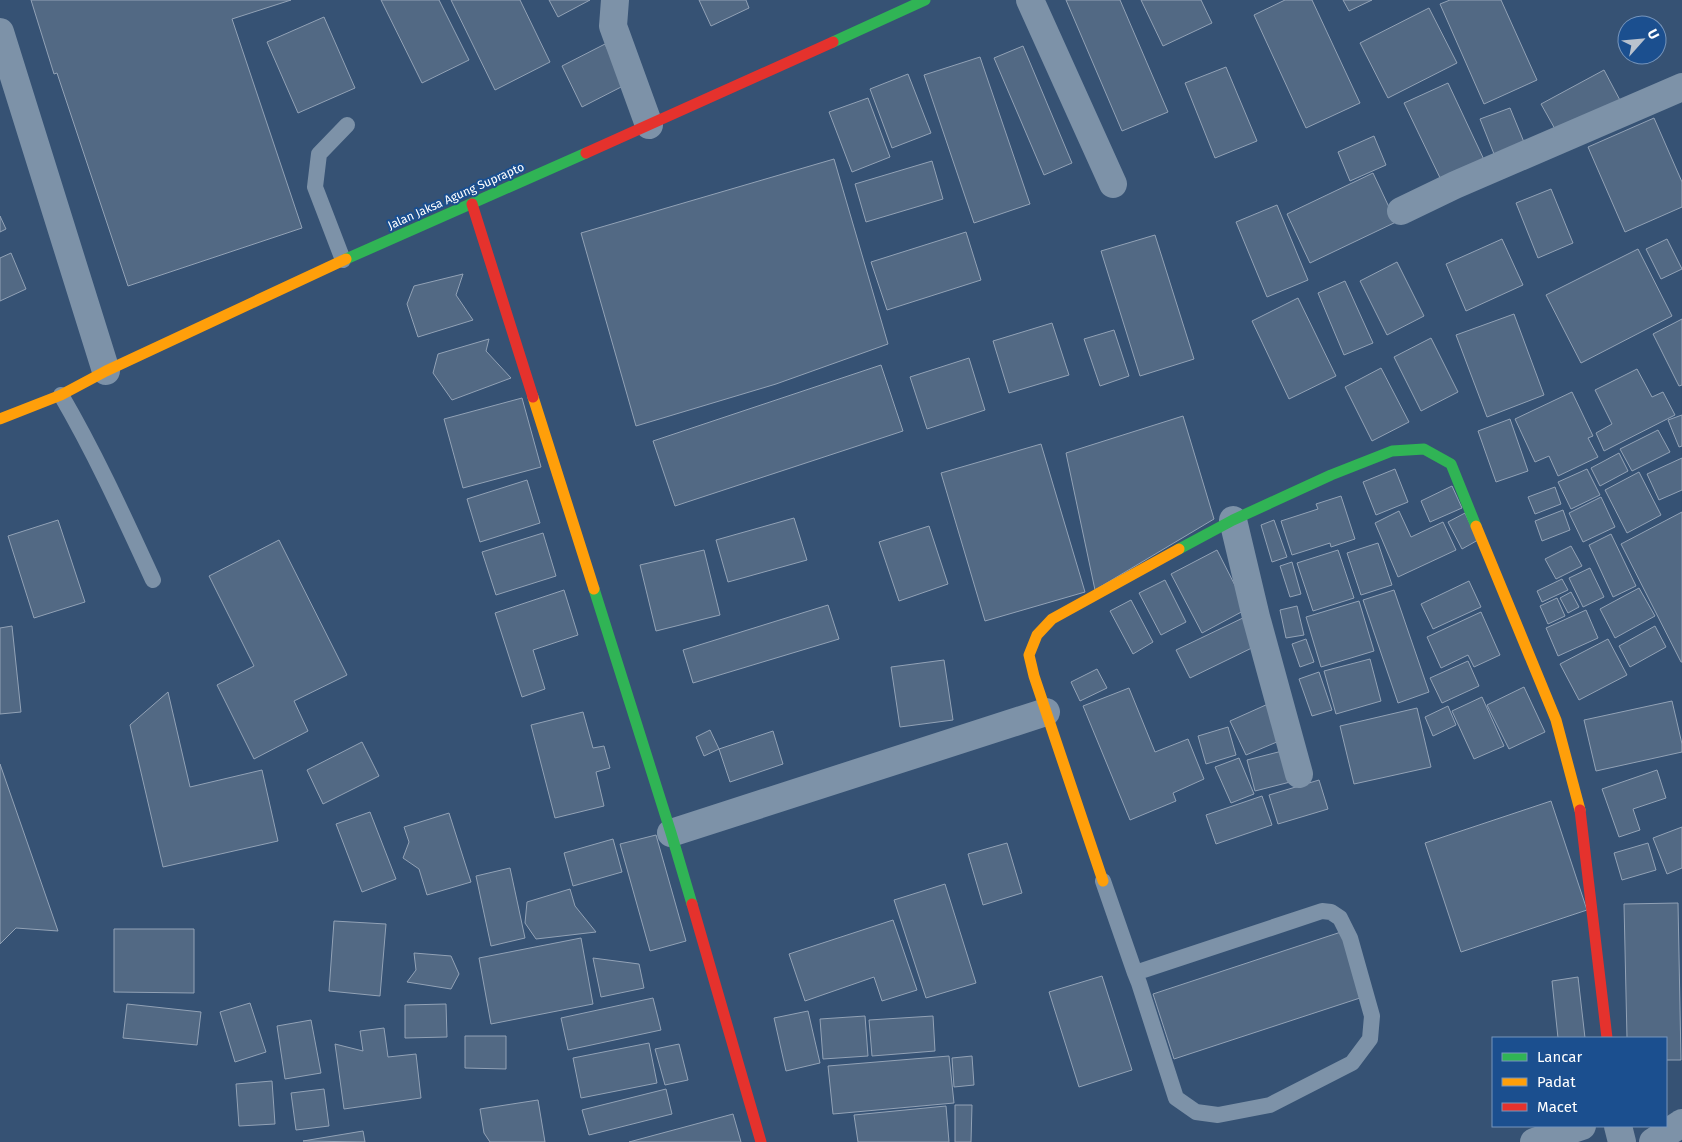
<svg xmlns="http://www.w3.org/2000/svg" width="1682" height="1142" viewBox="0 0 1682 1142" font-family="'Fira Sans',sans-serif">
<rect width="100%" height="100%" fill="#365274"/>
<g fill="#526984" stroke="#92a2b6">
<path d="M31,0h260l-59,19 70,209 -174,58 -71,-213 -3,1z"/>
<path d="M381,0h58l30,60 -47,23z"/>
<path d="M451,0h69l30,62 -55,28z"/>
<path d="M549,0h41l-32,17z"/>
<path d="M699,0h47l3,8 -38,18z"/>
<path d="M1066,0h54l48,112 -46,19z"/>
<path d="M1141,0h60l11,23 -49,23z"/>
<path d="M1285,0h27l48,103 -54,25 -52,-113z"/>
<path d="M1343,0h29l-23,11z"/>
<path d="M1450,0h51l36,80 -53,24 -44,-100z"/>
<path d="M1429,8l28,55 -69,35 -28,-55z"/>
<path d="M324,17l31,71 -57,25 -31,-71z"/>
<path d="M605,44l20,41 -43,22 -20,-41z"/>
<path d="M1023,46l49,117 -28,12 -50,-117z"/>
<path d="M980,57l50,147 -56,19 -50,-148z"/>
<path d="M1226,67l31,74 -42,17 -30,-75z"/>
<path d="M1604,70l18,34 -62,34 -19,-34z"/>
<path d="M908,74l23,59 -39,15 -22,-59z"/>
<path d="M1448,83l38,81 -43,20 -39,-81z"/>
<path d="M868,98l22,59 -38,15 -23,-60z"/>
<path d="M1510,108l18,44 -30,12 -18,-45z"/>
<path d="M1654,118l28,64v25l-57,25 -37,-85z"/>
<path d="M1374,136l12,29 -36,16 -12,-29z"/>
<path d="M834,159l54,185 -112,40 -140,42 -55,-193z"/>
<path d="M932,161l11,38 -77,23 -11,-38z"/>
<path d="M1373,173l23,49 -86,41 -23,-49z"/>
<path d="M1551,189l22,54 -35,15 -22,-55z"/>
<path d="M1277,205l31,75 -41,17 -31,-75z"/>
<path d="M0,216l6,13 -6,3z"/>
<path d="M966,232l15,48 -94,30 -16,-48z"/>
<path d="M1155,235l39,124 -54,17 -39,-125z"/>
<path d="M1502,239l21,46 -57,26 -20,-47z"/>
<path d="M1667,239l15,30 -21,10 -15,-30z"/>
<path d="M1638,249l34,67 -91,47 -35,-68z"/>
<path d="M11,253l15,36 -26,12v-43z"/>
<path d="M1397,262l27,54 -37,19 -27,-54z"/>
<path d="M463,274l-7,21 17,25 -55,17 -11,-33 7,-18z"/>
<path d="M1345,281l28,62 -29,12 -26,-62z"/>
<path d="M1298,298l38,78 -47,23 -37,-78z"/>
<path d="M1514,314l30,81 -57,22 -31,-82z"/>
<path d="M1682,319v66l-3,1 -26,-52z"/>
<path d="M1052,323l17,52 -60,18 -16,-52z"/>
<path d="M1114,330l15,46 -29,10 -16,-47z"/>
<path d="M1431,338l27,54 -37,19 -27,-54z"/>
<path d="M489,339l-3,12 25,27 -59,22 -19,-27 5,-19z"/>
<path d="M969,358l16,52 -58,19 -17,-52z"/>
<path d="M881,365l22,66 -228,75 -22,-65z"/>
<path d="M1381,368l28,54 -37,19 -27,-54z"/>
<path d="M1637,369l15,28 11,-5 12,23 -71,36 -8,-18 16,-9 -17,-34z"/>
<path d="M1572,392l21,44 -5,2 10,19 -40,19 -9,-20 -14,6 -20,-43z"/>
<path d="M522,398l19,69 -78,21 -19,-69z"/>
<path d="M1682,415v31l-3,1 -11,-27z"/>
<path d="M1183,416l31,103 -119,71 -29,-137z"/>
<path d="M1510,419l18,52 -32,11 -18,-51z"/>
<path d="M1658,430l12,22 -38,19 -12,-22z"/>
<path d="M1041,444l44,148 -100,29 -44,-148z"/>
<path d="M1619,453l9,18 -28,15 -9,-18z"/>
<path d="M1682,458v32l-23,10 -12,-26z"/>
<path d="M1395,469l13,33 -32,13 -13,-33z"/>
<path d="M1587,469l13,26 -29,14 -13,-27z"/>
<path d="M1639,472l22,43 -34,18 -22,-43z"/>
<path d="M527,480l13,43 -60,19 -13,-43z"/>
<path d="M1452,486l10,22 -32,14 -9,-21z"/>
<path d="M1555,487l6,17 -26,10 -7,-17z"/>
<path d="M1341,496l14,43 -24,8 -1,-4 -38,12 -11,-34 37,-12 -2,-5z"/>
<path d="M1601,497l14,30 -32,15 -14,-29z"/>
<path d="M1563,510l7,20 -28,11 -7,-20z"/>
<path d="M1399,511l12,26 32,-15 13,28 -58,27 -23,-54z"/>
<path d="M1682,512v150h-1l-60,-118z"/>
<path d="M1465,513l13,27 -16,9 -14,-27z"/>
<path d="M794,518l13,42 -79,22 -12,-42z"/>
<path d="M58,520l27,82 -51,16 -26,-82z"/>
<path d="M1274,520l13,37 -15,5 -11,-37z"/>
<path d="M929,526l19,58 -49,17 -20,-59z"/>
<path d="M543,533l13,43 -60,19 -14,-43z"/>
<path d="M1611,534l25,52 -23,11 -24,-52z"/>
<path d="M279,540l68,135 -53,26 14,30 -54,28 -37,-74 37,-19 -45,-90z"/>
<path d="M1378,543l14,42 -31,10 -14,-42z"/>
<path d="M1571,546l11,20 -26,13 -11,-20z"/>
<path d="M704,550l16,65 -64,16 -16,-66z"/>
<path d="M1217,550l30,59 -45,24 -31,-59z"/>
<path d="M1338,550l16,48 -41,13 -16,-48z"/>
<path d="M1292,562l9,32 -11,3 -10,-31z"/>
<path d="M1590,568l14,29 -21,10 -14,-29z"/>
<path d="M1562,579l6,11 -26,12 -5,-11z"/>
<path d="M1165,580l21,42 -25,13 -22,-42z"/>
<path d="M1469,581l12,26 -48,22 -12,-25z"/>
<path d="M1639,588l16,28 -40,22 -15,-29z"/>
<path d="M564,590l14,45 -45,15 12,39 -23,8 -27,-84z"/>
<path d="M1394,590l35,102 -31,11 -35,-103z"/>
<path d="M1571,592l8,15 -11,6 -8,-15z"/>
<path d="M1557,598l8,18 -17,8 -8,-18z"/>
<path d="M1131,600l22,42 -20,12 -23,-43z"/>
<path d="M1359,601l15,50 -53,16 -15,-50z"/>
<path d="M828,605l11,34 -146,44 -10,-33z"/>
<path d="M1297,606l7,29 -18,3 -6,-28z"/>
<path d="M1586,610l12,28 -40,18 -12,-28z"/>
<path d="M1481,612l19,43 -26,12 -6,-12 -27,13 -14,-31z"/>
<path d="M1247,616l13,28 -70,34 -14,-28z"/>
<path d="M12,626l9,86 -21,2v-86z"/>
<path d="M1655,626l11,21 -36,20 -11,-21z"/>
<path d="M1306,639l8,23 -14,5 -8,-23z"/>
<path d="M1608,639l19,36 -48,25 -19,-36z"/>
<path d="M1370,659l11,42 -45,13 -12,-43z"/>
<path d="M944,660l9,60 -53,7 -9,-60z"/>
<path d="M1468,661l11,25 -37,17 -12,-25z"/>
<path d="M1097,669l10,19 -27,13 -9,-19z"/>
<path d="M1319,672l13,38 -20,6 -13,-37z"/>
<path d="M1524,687l21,45 -36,17 -22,-44z"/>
<path d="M1129,688l26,64 33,-13 16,40 -31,14 3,8 -46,19 -47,-114z"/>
<path d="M168,692l22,95 72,-17 16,71 -115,26 -33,-142z"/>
<path d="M1482,697l22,49 -30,13 -22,-48z"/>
<path d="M1672,701l10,43v8l-86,19 -12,-51z"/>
<path d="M1268,704l16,35 -38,16 -16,-34z"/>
<path d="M1448,706l8,19 -23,11 -8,-19z"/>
<path d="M1417,708l14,59 -77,17 -14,-58z"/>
<path d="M583,712l10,36 11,-2 6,22 -14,4 8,34 -49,12 -24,-93z"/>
<path d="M1228,727l8,28 -30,9 -8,-28z"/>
<path d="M710,730l9,19 -15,7 -8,-19z"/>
<path d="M773,731l10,33 -53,18 -11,-33z"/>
<path d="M362,742l17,34 -56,28 -16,-34z"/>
<path d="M1290,749l8,31 -43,11 -8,-31z"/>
<path d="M1239,758l15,36 -23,9 -16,-36z"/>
<path d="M0,764l58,167 -42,-3 -16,16z"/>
<path d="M1657,770l9,28 -33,11 7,21 -21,7 -17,-48z"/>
<path d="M1319,780l9,29 -50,15 -9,-29z"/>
<path d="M1262,796l10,29 -56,19 -10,-29z"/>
<path d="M1551,801l36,109 -126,42 -36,-109z"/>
<path d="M370,812l26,67 -34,13 -26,-68z"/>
<path d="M449,813l22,69 -44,13 -8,-26 -16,-11 6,-16 -5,-15z"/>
<path d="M1682,827v41l-15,6 -14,-36z"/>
<path d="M656,835l30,106 -36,10 -30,-107z"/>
<path d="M613,839l9,33 -49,14 -9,-33z"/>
<path d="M1007,843l15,50 -39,12 -15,-51z"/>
<path d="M1648,843l8,27 -34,10 -8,-27z"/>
<path d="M510,868l15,70 -34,8 -15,-70z"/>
<path d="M945,884l31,99 -50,15 -32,-98z"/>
<path d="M570,889l5,17 21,26 -60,7 -11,-16 2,-21z"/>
<path d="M1678,903l3,157h-15v-22h-39l-3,-134z"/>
<path d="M893,920l24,70 -35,11 -8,-24 -69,24 -16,-47z"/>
<path d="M334,921l52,3 -6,72 -51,-5z"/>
<path d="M114,929h80v64l-80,-1z"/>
<path d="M1341,932l22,65 -189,62 -21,-65z"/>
<path d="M581,938l12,66 -102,20 -12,-66z"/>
<path d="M414,953l37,3 8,18 -8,15 -44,-7 9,-12z"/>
<path d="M593,958l46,6 5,24 -43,9z"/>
<path d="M1102,976l30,94 -53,17 -30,-95z"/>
<path d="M1578,977l7,61h-27l-6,-57z"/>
<path d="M653,998l8,32 -93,20 -7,-32z"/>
<path d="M250,1003l16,49 -31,10 -15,-50z"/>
<path d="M127,1004l74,8 -4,33 -74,-7z"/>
<path d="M446,1004l1,33 -42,1v-33z"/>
<path d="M808,1011l12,52 -34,8 -12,-53z"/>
<path d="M865,1016l3,40 -45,3 -3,-40z"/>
<path d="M933,1016l2,35 -63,5 -3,-36z"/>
<path d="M311,1020l10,53 -36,6 -8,-53z"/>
<path d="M384,1028l4,29 28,-3 5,44 -77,11 -9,-65 28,7 -3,-20z"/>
<path d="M465,1036h41v33l-41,-1z"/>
<path d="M649,1043l8,40 -76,15 -8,-40z"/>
<path d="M679,1044l9,36 -23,5 -10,-36z"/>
<path d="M949,1056l5,47 -121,11 -5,-48z"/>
<path d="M972,1056l2,29 -20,2 -2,-29z"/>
<path d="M272,1081l3,43 -36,2 -3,-42z"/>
<path d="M324,1089l5,37 -33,4 -5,-37z"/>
<path d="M666,1089l6,25 -83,21 -7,-25z"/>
<path d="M538,1100l7,42h-55l-6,-9 -4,-24z"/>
<path d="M955,1105h17l-1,37h-16z"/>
<path d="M946,1106l3,36h-91l-4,-27z"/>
<path d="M733,1114l8,28h-112z"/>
<path d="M363,1131l2,11 -62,-1z"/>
</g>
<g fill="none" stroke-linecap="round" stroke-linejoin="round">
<g stroke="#7d92a8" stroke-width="16">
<path d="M343,260l-28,-73 4,-33 28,-29"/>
<path d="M61,395c35,60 63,122 92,185"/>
<path d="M1103,881l32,92 4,10 37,115 20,14 22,3 52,-10 82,-42 18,-24 2,-23 -22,-78 -10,-20 -9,-6 -9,-1 -187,62"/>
</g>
<g stroke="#7d92a8" stroke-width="28">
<path d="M615,0l-2,26 36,99"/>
<path d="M1030,0l83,184"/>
<path d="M0,32l106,339"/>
<path d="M1401,211l54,-26 227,-98"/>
<path d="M1233,520l23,97 43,157"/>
<path d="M671,833l375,-121"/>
<path d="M1618,1126l4,16"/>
<path d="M1534,1142l48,-16"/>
<path d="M1653,1142l29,-19"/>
</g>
<g stroke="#30b455" stroke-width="11">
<path d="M833,42l92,-42"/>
<path d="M346,259l240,-106"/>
<path d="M1179,549l54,-29 98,-45 61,-24 32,-2 27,15 25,62"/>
<path d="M594,589l77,244 21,71"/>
</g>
<g stroke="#ff9f0a" stroke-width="11">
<path d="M533,397l61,192"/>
<path d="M0,419l61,-24 45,-24 240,-112"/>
<path d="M1476,526l80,194 24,90"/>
<path d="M1103,881l-69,-205 -5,-21 8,-20 15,-16 127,-70"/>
</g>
<g stroke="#e5322d" stroke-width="11">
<path d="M586,153l247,-111"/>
<path d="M472,204l61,193"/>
<path d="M1580,810l27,228"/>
<path d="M692,904l69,238"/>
</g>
</g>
<g text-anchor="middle" stroke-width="4" stroke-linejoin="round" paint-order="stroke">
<g font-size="12" fill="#fff" stroke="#1b4f8f">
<text transform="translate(456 196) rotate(-24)" y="4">Jalan Jaksa Agung Suprapto</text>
</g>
</g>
<rect x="1492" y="1037" width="175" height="90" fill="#1b4f8f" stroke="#7695bc"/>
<rect x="1502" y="1053" width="25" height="8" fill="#30b455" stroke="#7695bc"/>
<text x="1537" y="1062" font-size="15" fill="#ffffff">Lancar</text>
<rect x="1502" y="1078" width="25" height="8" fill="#ff9f0a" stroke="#7695bc"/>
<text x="1537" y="1087" font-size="15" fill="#ffffff">Padat</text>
<rect x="1502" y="1103" width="25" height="8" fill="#e5322d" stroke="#7695bc"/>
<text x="1537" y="1112" font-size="15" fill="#ffffff">Macet</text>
<g transform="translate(1642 40) rotate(63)"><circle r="24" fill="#1b4f8f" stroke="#7695bc"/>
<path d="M0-4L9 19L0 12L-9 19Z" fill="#b9c2ce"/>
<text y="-8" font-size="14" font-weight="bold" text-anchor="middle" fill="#ffffff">U</text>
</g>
</svg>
